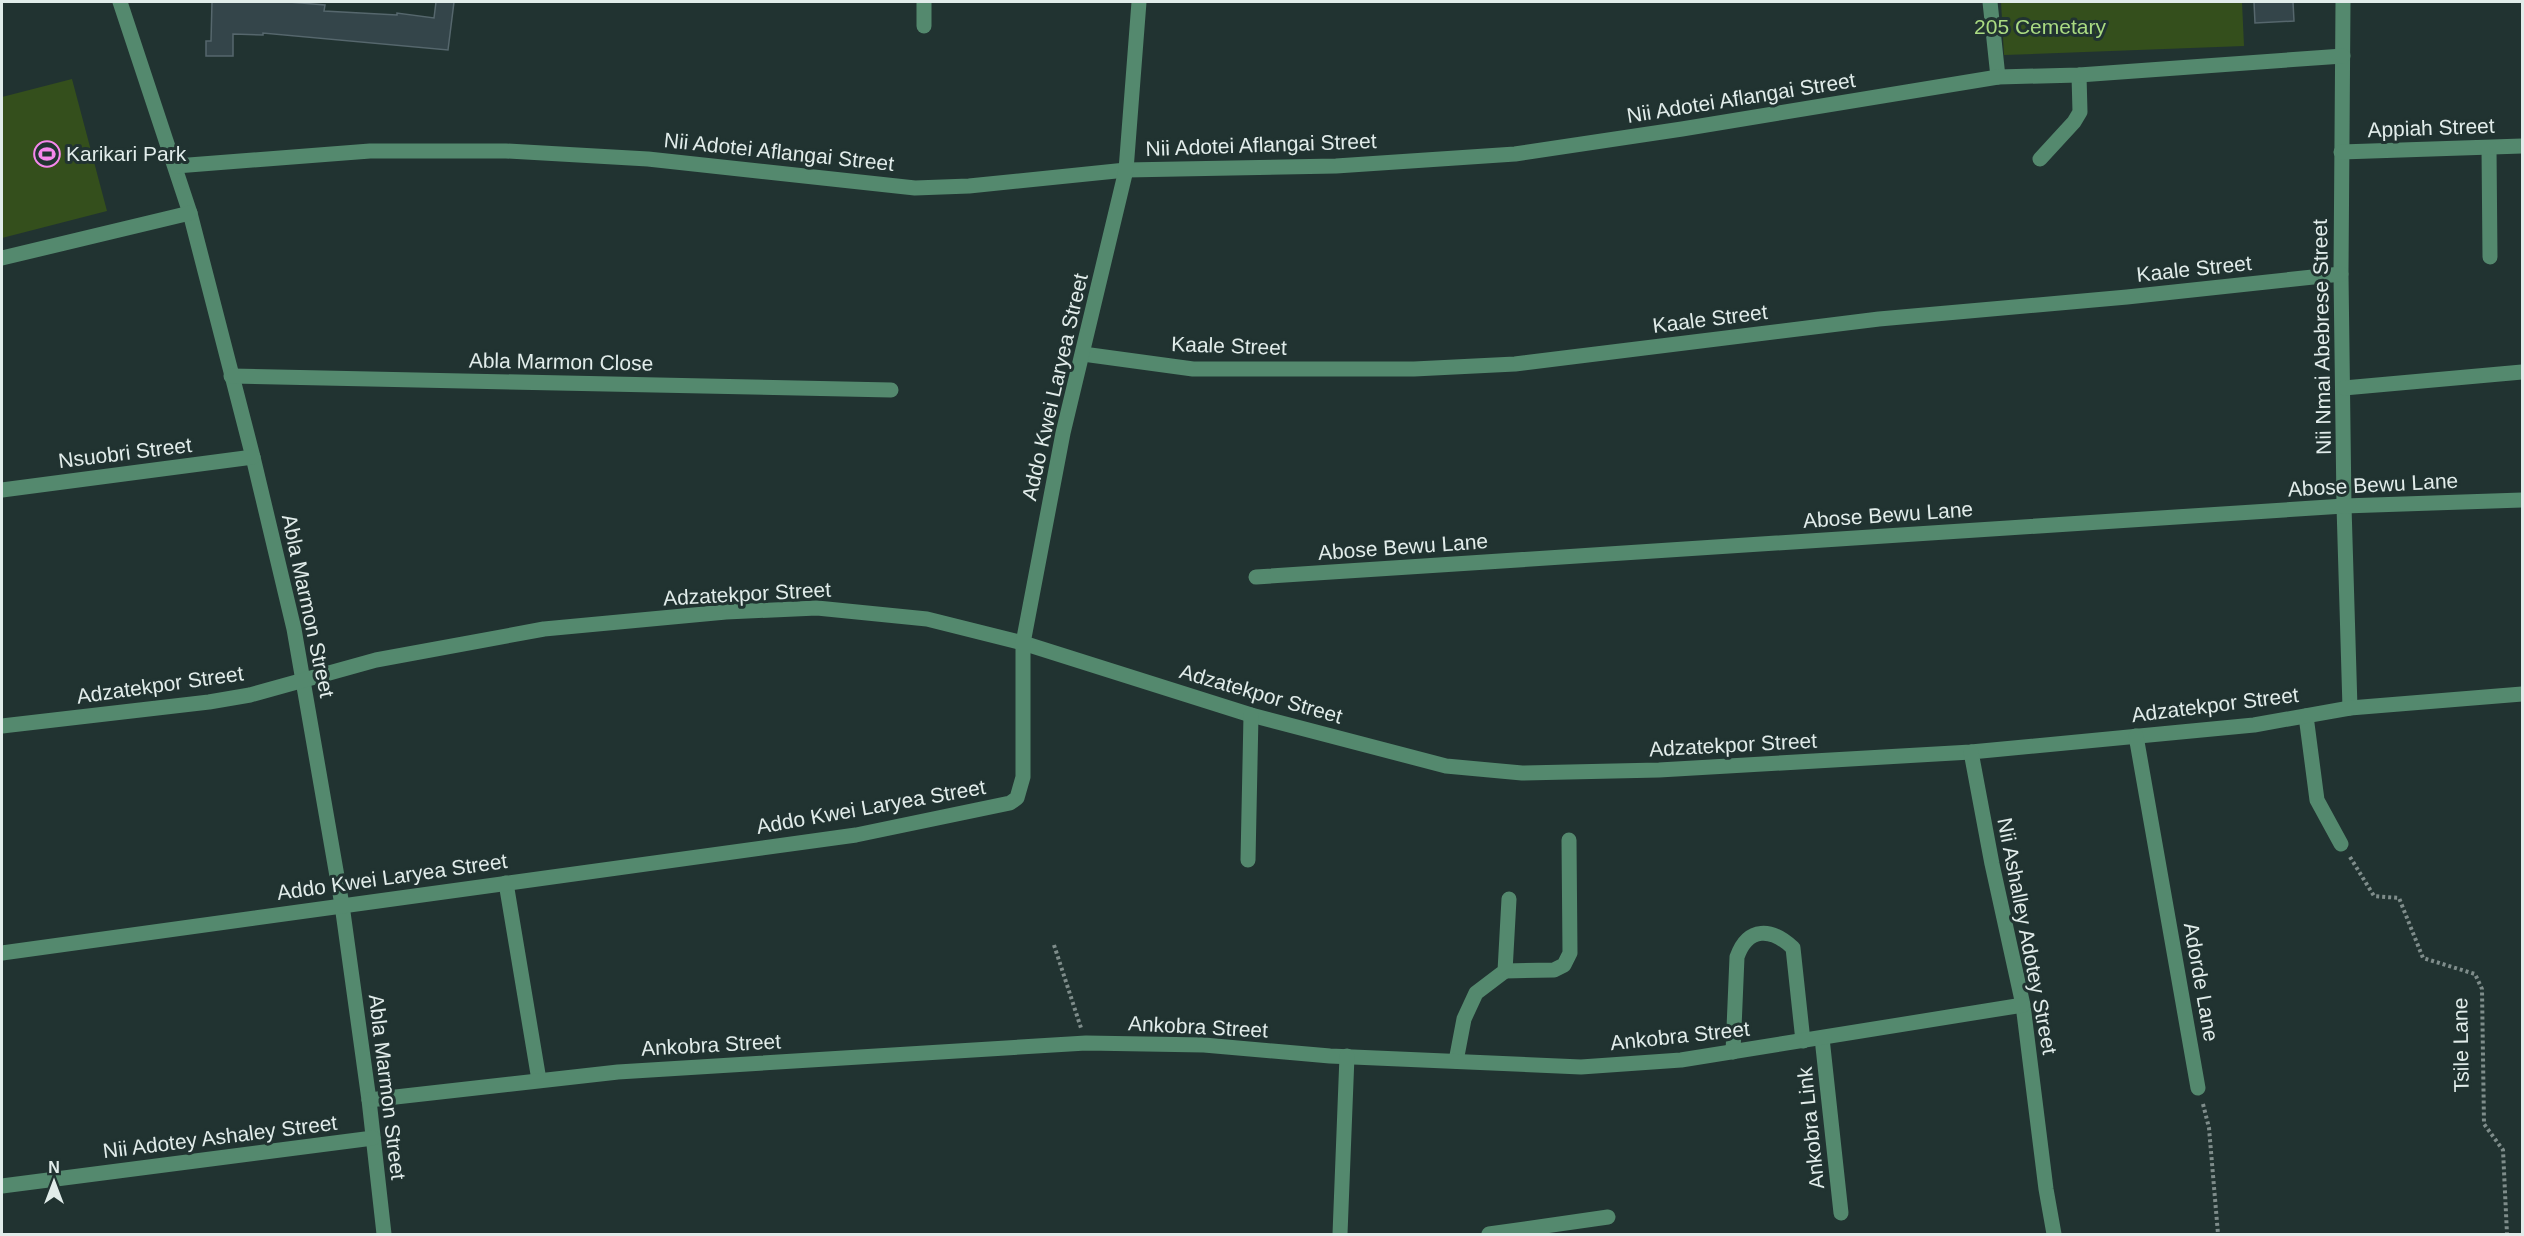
<svg xmlns="http://www.w3.org/2000/svg" width="2524" height="1236" viewBox="0 0 2524 1236" font-family="Helvetica,sans-serif">
<rect width="100%" height="100%" fill="#213331"/>
<g fill="#344f1c">
<path d="M2001,2h241l2,44 -240,9z"/>
<path d="M72,79l35,132 -105,27v-141z"/>
</g>
<g fill="#34454a" stroke="#56676d" stroke-width="1.5">
<path d="M212,2h77l36,3 -1,6 73,4v-2l37,5 2,-16h18l-6,48 -185,-17v2l-30,-1v22h-27v-15h5z"/>
<path d="M2254,2h39l1,19 -39,2z"/>
</g>
<g fill="none" stroke-linecap="round" stroke-linejoin="round">
<g stroke="#7f8d8b" stroke-width="4" stroke-dasharray="3 3" stroke-linecap="butt">
<path d="M2350,857l24,39 25,2 24,60 52,16 7,15 2,135 19,26 4,84"/>
<path d="M1054,945l27,83"/>
<path d="M2203,1104l6,24 9,106"/>
</g>
<g stroke="#54896e" stroke-width="15">
<path d="M120,2l70,211 63,244 41,172 48,276 27,195 15,134"/>
<path d="M924,2v24"/>
<path d="M1990,2l8,75"/>
<path d="M2343,2l-2,272 3,232 6,202"/>
<path d="M2489,148l1,109"/>
<path d="M2341,152l181,-6"/>
<path d="M2040,159l34,-37 6,-10 -1,-37"/>
<path d="M176,166l194,-15h136l142,8 267,29 54,-2 157,-16 210,-4 179,-12 167,-25 316,-52 81,-2 264,-19"/>
<path d="M2,258l188,-45"/>
<path d="M1083,354l110,15h221l101,-5 364,-45 248,-22 214,-23"/>
<path d="M231,376l660,14"/>
<path d="M2344,388l178,-16"/>
<path d="M2,490l251,-33"/>
<path d="M1256,577l1088,-71 178,-6"/>
<path d="M2306,716l11,84 24,44"/>
<path d="M2,726l207,-24 41,-7 126,-35 168,-31 182,-17 91,-4 110,11 96,24 228,72 195,51 76,7 137,-3 312,-18 283,-27 96,-17 172,-14"/>
<path d="M2136,736l62,352"/>
<path d="M1971,752l21,112 31,141 23,184 8,45"/>
<path d="M1248,860l3,-145"/>
<path d="M506,883l33,197"/>
<path d="M2,953l854,-118 154,-32 7,-5 6,-21v-134l40,-210 63,-263 13,-168"/>
<path d="M1505,971l49,-1 10,-5 6,-12 -1,-113"/>
<path d="M1822,1038l19,175"/>
<path d="M1733,1052l4,-95c11,-31 35,-29 56,-9l10,93"/>
<path d="M1456,1061l8,-42 12,-26 29,-22 4,-72"/>
<path d="M369,1100l249,-28 468,-29 118,2 126,11 251,11 100,-7 342,-55"/>
<path d="M2,1186l371,-48"/>
<path d="M1340,1234l7,-178"/>
<path d="M1489,1234l119,-17"/>
</g>
</g>
<defs>
<g id="stadium-ring" transform="scale(1.35)"><circle r="9.5" fill="#213331" stroke="#f688ec" stroke-width="1.5"/><path d="M0-5a6.5 5 0 1 0 0 10a6.5 5 0 1 0 0-10ZM-3.5-1.8h7v3.6h-7Z" fill="#f688ec"/></g>
</defs>
<g fill-rule="evenodd">
<use href="#stadium-ring" x="47" y="154"/>
</g>
<g text-anchor="middle" stroke-width="6" stroke-linejoin="round" paint-order="stroke">
<g font-size="21" fill="#aadb82" stroke="#213331">
<text x="2040" y="34">205 Cemetary</text>
</g>
<g font-size="21" fill="#e1ecea" stroke="#213331">
<text transform="translate(1741 98) rotate(-9)" y="7">Nii Adotei Aflangai Street</text>
<text transform="translate(2431 128) rotate(-2)" y="7">Appiah Street</text>
<text transform="translate(1261 145) rotate(-2)" y="7">Nii Adotei Aflangai Street</text>
<text transform="translate(779 152) rotate(6)" y="7">Nii Adotei Aflangai Street</text>
<text transform="translate(2194 269) rotate(-6)" y="7">Kaale Street</text>
<text transform="translate(1710 319) rotate(-7)" y="7">Kaale Street</text>
<text transform="translate(2322 337) rotate(-91)" y="7">Nii Nmai Abebrese Street</text>
<text transform="translate(1229 346) rotate(2)" y="7">Kaale Street</text>
<text transform="translate(561 362) rotate(1)" y="7">Abla Marmon Close</text>
<text transform="translate(1055 387) rotate(-77)" y="7">Addo Kwei Laryea Street</text>
<text transform="translate(125 453) rotate(-7)" y="7">Nsuobri Street</text>
<text transform="translate(2373 485) rotate(-3)" y="7">Abose Bewu Lane</text>
<text transform="translate(1888 515) rotate(-4)" y="7">Abose Bewu Lane</text>
<text transform="translate(1403 547) rotate(-4)" y="7">Abose Bewu Lane</text>
<text transform="translate(747 594) rotate(-3)" y="7">Adzatekpor Street</text>
<text transform="translate(308 606) rotate(78)" y="7">Abla Marmon Street</text>
<text transform="translate(160 685) rotate(-8)" y="7">Adzatekpor Street</text>
<text transform="translate(1261 694) rotate(16)" y="7">Adzatekpor Street</text>
<text transform="translate(2215 705) rotate(-7)" y="7">Adzatekpor Street</text>
<text transform="translate(1733 745) rotate(-3)" y="7">Adzatekpor Street</text>
<text transform="translate(871 807) rotate(-10)" y="7">Addo Kwei Laryea Street</text>
<text transform="translate(392 877) rotate(-8)" y="7">Addo Kwei Laryea Street</text>
<text transform="translate(2027 936) rotate(79)" y="7">Nii Ashalley Adotey Street</text>
<text transform="translate(2201 982) rotate(80)" y="7">Adorde Lane</text>
<text transform="translate(1198 1027) rotate(3)" y="7">Ankobra Street</text>
<text transform="translate(1680 1036) rotate(-6)" y="7">Ankobra Street</text>
<text transform="translate(711 1045) rotate(-3)" y="7">Ankobra Street</text>
<text transform="translate(2461 1045) rotate(-91)" y="7">Tsile Lane</text>
<text transform="translate(387 1087) rotate(83)" y="7">Abla Marmon Street</text>
<text transform="translate(1811 1128) rotate(-96)" y="7">Ankobra Link</text>
<text transform="translate(220 1137) rotate(-7)" y="7">Nii Adotey Ashaley Street</text>
</g>
<g font-size="21" fill="#e1ecea" stroke="#213331" text-anchor="start">
<text x="66" y="161">Karikari Park</text>
</g>
</g>
<rect width="2524" height="1236" fill="none" stroke="#e1ecea" stroke-width="6"/>
<g transform="translate(54 1182)" stroke="#213331" stroke-width="4.5" paint-order="stroke">
<path d="M0-4.5L10 22L0 15L-10 22Z" fill="#e1ecea"/>
<text y="-9" font-size="16" font-weight="bold" text-anchor="middle" fill="#e1ecea">N</text>
</g>
</svg>
